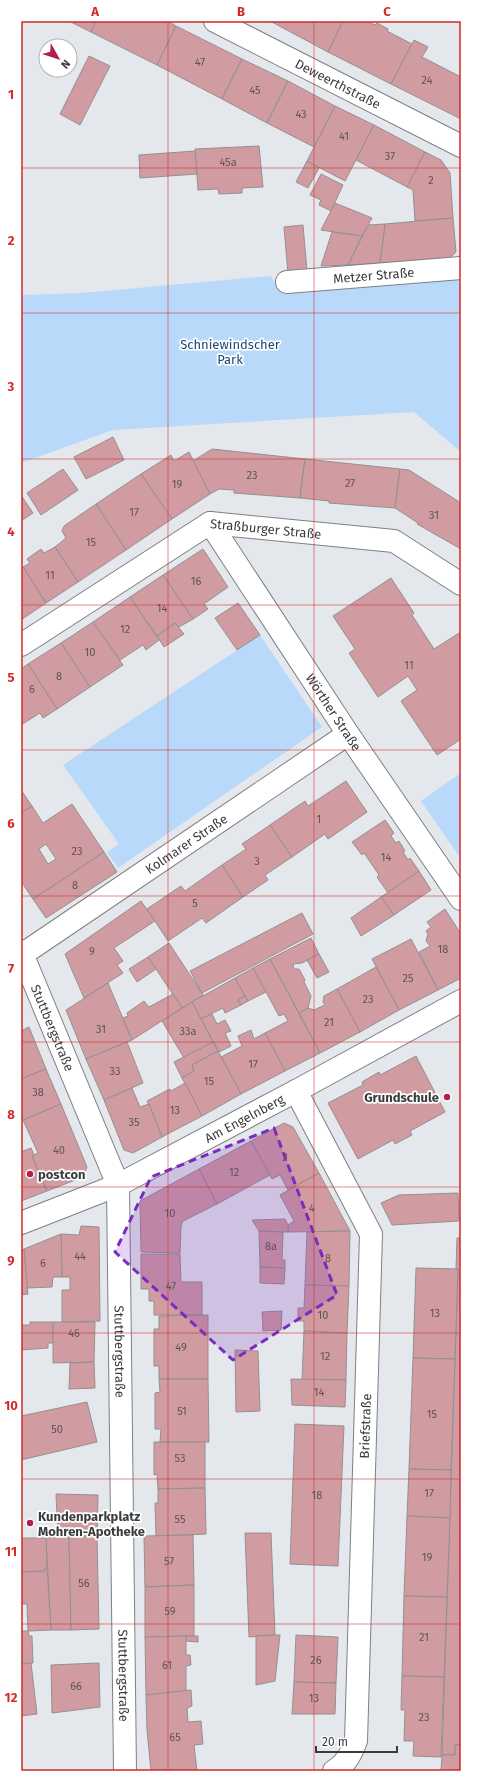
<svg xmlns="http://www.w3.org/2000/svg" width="482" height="1792" viewBox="0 0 482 1792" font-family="'Fira Sans',sans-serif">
<rect width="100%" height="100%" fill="#e4e7eb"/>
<g fill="#b9d9fb">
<path d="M271,276l8,15 182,-14v175l-47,-40 -301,18 -92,33v-168l61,-2z"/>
<path d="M260,635l62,92 -204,141 -11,-16 12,-8 -56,-79z"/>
<path d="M461,773v86l-40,-58z"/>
</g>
<g fill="#d09ca2" stroke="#958f90" fill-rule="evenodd">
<path d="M69,21h27l-5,11z"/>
<path d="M96,21h71l9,5 -19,39 -66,-33z"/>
<path d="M270,21h73l-15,31z"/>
<path d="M343,21h24l8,4 2,-2 11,6 -1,2 25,13 -21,40 -63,-32z"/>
<path d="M176,26l66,33 -20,40 -65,-34z"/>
<path d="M414,40l14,7 -6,10 39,20v42l-70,-35z"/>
<path d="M89,56l21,10 -30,59 -20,-11z"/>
<path d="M242,59l46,22 -21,42 -45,-24z"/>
<path d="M288,81l47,25 -21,41 -47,-24z"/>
<path d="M335,106l39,19 -29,56 -38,-20z"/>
<path d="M374,125l51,27 -18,35 -51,-27z"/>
<path d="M259,146l4,41 -21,1v5l-23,1 -1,-5 -20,1 -3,-41z"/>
<path d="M195,151l2,23 -57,4 -1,-23z"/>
<path d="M425,152l16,8 9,13 3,45 -38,3 -2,-31 -6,-3z"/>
<path d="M307,161l12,7 -11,20 -12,-6z"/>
<path d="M321,174l22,11 -12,26 -12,-6 2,-5 -11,-5z"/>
<path d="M335,203l37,15 -10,18 -41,-6z"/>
<path d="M453,218l3,34 -8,8 -68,3 5,-39z"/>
<path d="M385,224l-5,39 -32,2 20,-40z"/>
<path d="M303,225l4,46 -19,2 -4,-46z"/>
<path d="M332,232l30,4 -14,29 -27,1z"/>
<path d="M113,437l11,23 -38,19 -12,-22z"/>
<path d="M212,449l93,10 -5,39 -66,-5v-3l-15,-1 -9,5 -17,-33z"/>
<path d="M189,452l21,42 -38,25 -31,-45 30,-19 3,6z"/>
<path d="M305,459l95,10 -5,39 -66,-5v-2l-29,-3z"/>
<path d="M63,469l15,21 -37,25 -14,-22z"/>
<path d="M400,469l9,1 52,33v46l-44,-25 1,-1 -23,-15z"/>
<path d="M141,474l31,45 -46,31 -30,-46z"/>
<path d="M21,495l12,18 -12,8z"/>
<path d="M96,504l30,46 -48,32 -23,-35 11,-9 -4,-7 2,-5z"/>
<path d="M55,547l23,35 -32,21 -23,-36 7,-4 -3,-4 14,-10 3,4z"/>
<path d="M203,549l25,38 -24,17 4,5 -15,10 -30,-44z"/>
<path d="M23,567l23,36 -25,17v-52z"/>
<path d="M163,575l30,44 -14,8 -4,-4 -18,13 -27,-39z"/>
<path d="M391,578l23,35 -2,2 22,34 25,-16 2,4v102l-24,16 -36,-54 16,-11 -9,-14 -30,21 -29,-44 6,-4 -22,-33z"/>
<path d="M130,597l29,43 -13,10 -3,-5 -23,15 -27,-38z"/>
<path d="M238,603l22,32 -23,15 -22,-32z"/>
<path d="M93,622l30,43 -33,22 -29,-44z"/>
<path d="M175,623l9,11 -20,13 -7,-11z"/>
<path d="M61,643l29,44 -33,22 -29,-45z"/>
<path d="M28,664l29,45 -14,9 -3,-5 -19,12v-56z"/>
<path d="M346,781l21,31 -39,27 -3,-5 -33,23 -22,-32 35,-24 3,5z"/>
<path d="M21,790l11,16 -11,7z"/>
<path d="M72,804l32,48 -71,47 -12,-18v-68l11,-7 11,17zM46,844l10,15 -8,5 -9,-15z"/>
<path d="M385,820l9,13 -3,3 5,7 3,-2 6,10 -2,1 5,8 2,-2 9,13 -31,22 -11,-16 2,-2 -15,-22 -2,2 -10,-13z"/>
<path d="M270,825l22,32 -27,18 3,5 -25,17 -21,-32 24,-16 -4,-5z"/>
<path d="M104,852l13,20 -71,46 -13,-19z"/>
<path d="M222,865l21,32 -37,26 -4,-5 -34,23 -21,-32 34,-23 4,5z"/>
<path d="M419,871l12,19 -37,25 -13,-18z"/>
<path d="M381,897l13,18 -33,21 -10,-18z"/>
<path d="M141,901l14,20 -41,27 9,13 -6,4 6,8 -39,25 -19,-44z"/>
<path d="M445,909l16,25v44l-23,12 -19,-38 11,-6 -4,-5 2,-7 -2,-3 5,-4 -4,-5z"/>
<path d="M302,913l11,21 -111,59 -12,-22z"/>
<path d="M311,938l8,16 -17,9 -9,1 1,5h5l6,11 -1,2 7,14 -3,12 -9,5 -29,-54z"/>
<path d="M411,939l27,51 -39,20 -27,-51z"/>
<path d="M169,943l34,52 -21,13 -34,-51z"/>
<path d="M319,954l10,18 -12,6 -10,-18z"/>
<path d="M148,957l8,12 -19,13 -8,-13z"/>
<path d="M270,959l50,94 -35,18 -20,-38 23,-12 -4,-7 -5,2 -26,-48z"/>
<path d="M376,967l23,43 -39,22 -23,-43z"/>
<path d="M253,968l13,24 -18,9 -13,-23z"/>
<path d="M235,978l10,18 -7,4 3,5 -16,8 -2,-5 -22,11 -9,-17z"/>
<path d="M108,983l24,57 -46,19 -20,-49z"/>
<path d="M337,989l23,43 -40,21 -21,-40 9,-5 6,2 11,-5 -2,-3 1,-6z"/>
<path d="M173,994l9,14 -50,32 -9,-22 5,-2 -1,-3 17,-12 5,6z"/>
<path d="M245,996l3,5 -7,4 -3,-5z"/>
<path d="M192,1002l21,40 -29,16 -22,-37z"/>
<path d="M212,1014l5,10 8,-4 6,11 -6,2 6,13 -12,6 -18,-33z"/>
<path d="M29,1027l17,42 -25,10v-48z"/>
<path d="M251,1030l3,9 11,-6 20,38 -44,23 -20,-37 21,-11 -4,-10z"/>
<path d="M127,1042l16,41 -39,17 -18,-41z"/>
<path d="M213,1042l5,9 -26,14 2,6 -12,7 -8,-16z"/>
<path d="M218,1051l23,43 -39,22 -20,-38 12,-7 -2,-6z"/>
<path d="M416,1056l29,56 -35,19 2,4 -17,9 -2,-4 -35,19 -30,-56 35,-18 -1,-3 17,-10 1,3z"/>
<path d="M46,1069l15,35 -38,16 -2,-5v-36z"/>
<path d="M185,1083l17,33 -40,21 -15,-36 23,-12 1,2z"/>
<path d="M132,1088l8,19 9,-3 13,33 -29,16 -9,-3 -20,-50z"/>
<path d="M61,1104l26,63 -4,10 -36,14 -15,-35 6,-3 -15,-33z"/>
<path d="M284,1123l9,4 26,46 -31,17 -8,-15 -8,4 -21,-38z"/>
<path d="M251,1141l19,34 -53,29 -18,-35z"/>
<path d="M31,1148l3,7 -2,1 15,35 -26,10v-49z"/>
<path d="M199,1169l18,35 -34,17 -2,5 -1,27 -39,-1 -1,-51z"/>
<path d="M319,1173l31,58 -62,1v-7l6,-4 -14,-26z"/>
<path d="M458,1193l1,28 -67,4 -11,-22 18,-8z"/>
<path d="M285,1219l3,6v7l-29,-1 -7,-11z"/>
<path d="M81,1226l18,1 1,94 -38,1v-32h8v-13h-8l-1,-43 18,1z"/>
<path d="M259,1231l24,1 -1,28h3v8l-25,-1z"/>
<path d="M350,1231l-1,55 -44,-1 2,-53z"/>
<path d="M61,1234l1,43h-9l-1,10 -25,1 -3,-39z"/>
<path d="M457,1238h4v507h-6v10h-13l16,-486h-2z"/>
<path d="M24,1249l4,45 -7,1v-45z"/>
<path d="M141,1254h39l1,28h21v33h-48v-14h-5v-12h-8z"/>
<path d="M260,1267l25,1 -1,16 -24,-1z"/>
<path d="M416,1268l42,1 -3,90 -42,-1z"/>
<path d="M305,1285l44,1 -2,47 -43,-2v-10h-6v-13h6z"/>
<path d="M282,1311l-1,19 -18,1 -1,-19z"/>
<path d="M202,1315h6v64h-49v-13h-5v-37h5v-13z"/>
<path d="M30,1322h23v21h-5v5l-27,2v-25h9z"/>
<path d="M53,1322h42l-1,40 -41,1z"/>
<path d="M304,1331l43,2 -1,47h-44z"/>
<path d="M235,1350l23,1 2,60 -24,1z"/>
<path d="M413,1358l42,1 -4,111 -42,-1z"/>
<path d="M94,1362l1,26 -26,1 1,-26z"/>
<path d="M159,1379h49l1,63h-49l1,-13h-6v-36l5,-1z"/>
<path d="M291,1379l55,1 -1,27 -53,-2z"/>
<path d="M87,1402l10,40 -76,18v-44z"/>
<path d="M295,1424l49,2 -6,140 -48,-2z"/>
<path d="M154,1442h51v46l-47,1 -1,-15 -3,1z"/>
<path d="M409,1469l42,1 -1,48 -43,-2z"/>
<path d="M205,1488l1,46 -50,2 -1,-33h3v-14z"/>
<path d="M56,1494l42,1 -1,42h-39z"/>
<path d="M407,1516l43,2 -3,79 -43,-1z"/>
<path d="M245,1533h26l4,102 -26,2z"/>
<path d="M193,1535l1,50 -49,2 -1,-51z"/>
<path d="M69,1536l2,94h-20l-5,-92z"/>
<path d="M69,1536l28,1 2,92 -28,1z"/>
<path d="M21,1538h25l1,29 -3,4 -23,1z"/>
<path d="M47,1567l4,63 -23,1 -1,-27h-6v-32l23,-1z"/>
<path d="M194,1585v51l-49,1v-50z"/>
<path d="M404,1596l43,1 -3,80 -42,-1z"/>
<path d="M21,1631h7l1,5h3l1,27 -12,1z"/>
<path d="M275,1635h5l-5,46 -19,4v-49z"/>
<path d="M296,1635l42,2 -2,46 -42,-1z"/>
<path d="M186,1636h12v6l-13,-1z"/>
<path d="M186,1636v19h4l1,10 -5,1v25l-40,4 -1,-58z"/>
<path d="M31,1663l6,51 -16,2v-52z"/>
<path d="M99,1663l1,44 -48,6 -1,-48z"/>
<path d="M402,1676l42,1 -3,80 -28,-1 1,-15h-10l1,-31h-4z"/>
<path d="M294,1682l42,1 -1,31h-43z"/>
<path d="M191,1690l1,16 -5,2 1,14 13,-1 2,23 -9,1 3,26h-46l-4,-41 -1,-35z"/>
<path d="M455,1745h6v26h-20l1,-16h13z"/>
</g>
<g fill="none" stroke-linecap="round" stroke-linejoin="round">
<g stroke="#7d8084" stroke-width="24">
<g id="minor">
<path id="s1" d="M215,21l246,125"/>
<path id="s2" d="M287,282l174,-14"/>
<path id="s3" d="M210,523l138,211 113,165"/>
<path id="s4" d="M21,645l189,-122 184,18 67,43"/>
<path id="s5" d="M21,951l97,234 7,586"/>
<path id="s6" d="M23,954l325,-220"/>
<path d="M296,1091l75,143 -15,507c-5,13 -10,23 -22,30"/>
<path id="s7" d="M21,1223l97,-38 178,-94 165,-90"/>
</g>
</g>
<use href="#minor" stroke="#fff" stroke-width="22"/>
</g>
<path fill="#7b2cbf" fill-opacity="0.2" stroke="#7b2cbf" stroke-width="3" stroke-dasharray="8 5" stroke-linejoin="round" d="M274,1128l63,167 -104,65 -118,-108 36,-75z"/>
<path fill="none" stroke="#d62828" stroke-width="1" stroke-opacity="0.55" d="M168,21v1750M314,21v1750M21,168h440M21,313h440M21,459h440M21,605h440M21,750h440M21,896h440M21,1042h440M21,1187h440M21,1333h440M21,1479h440M21,1624h440"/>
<g fill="#b1204a" stroke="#fff" stroke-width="1.5">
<circle cx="447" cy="1097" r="4"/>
<circle cx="30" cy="1174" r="4"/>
<circle cx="30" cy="1523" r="4"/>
</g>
<g text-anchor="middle" stroke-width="3.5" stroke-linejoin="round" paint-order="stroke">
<g font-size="11" fill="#5f5356">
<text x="200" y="66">47</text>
<text x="427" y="84">24</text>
<text x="255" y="94">45</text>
<text x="301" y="118">43</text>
<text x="344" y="140">41</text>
<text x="390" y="160">37</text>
<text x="228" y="166">45a</text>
<text x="431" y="184">2</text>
<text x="252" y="479">23</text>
<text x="350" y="487">27</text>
<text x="177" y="488">19</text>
<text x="134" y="516">17</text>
<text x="434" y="519">31</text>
<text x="91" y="546">15</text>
<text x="50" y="579">11</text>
<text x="196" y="585">16</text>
<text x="162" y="612">14</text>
<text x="125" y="633">12</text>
<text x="90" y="656">10</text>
<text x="409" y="669">11</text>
<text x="59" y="680">8</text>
<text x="32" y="693">6</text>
<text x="319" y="823">1</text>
<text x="77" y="855">23</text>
<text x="386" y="861">14</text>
<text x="257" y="865">3</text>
<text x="75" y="889">8</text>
<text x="195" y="907">5</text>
<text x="443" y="953">18</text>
<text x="92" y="955">9</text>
<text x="408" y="982">25</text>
<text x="368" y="1003">23</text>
<text x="329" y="1026">21</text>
<text x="101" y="1033">31</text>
<text x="188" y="1035">33a</text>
<text x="253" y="1068">17</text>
<text x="115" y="1075">33</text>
<text x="209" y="1085">15</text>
<text x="38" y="1096">38</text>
<text x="175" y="1114">13</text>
<text x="134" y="1126">35</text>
<text x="59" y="1154">40</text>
<text x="285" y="1161">2</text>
<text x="234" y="1176">12</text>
<text x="312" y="1212">4</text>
<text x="170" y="1217">10</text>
<text x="271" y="1250">8a</text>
<text x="80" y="1260">44</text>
<text x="328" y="1262">8</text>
<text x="43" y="1267">6</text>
<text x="171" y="1290">47</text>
<text x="435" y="1317">13</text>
<text x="323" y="1319">10</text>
<text x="74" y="1337">46</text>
<text x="181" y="1351">49</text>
<text x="325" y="1360">12</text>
<text x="319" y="1396">14</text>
<text x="182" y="1415">51</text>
<text x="432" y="1418">15</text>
<text x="57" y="1433">50</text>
<text x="180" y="1462">53</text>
<text x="429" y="1497">17</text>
<text x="317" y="1499">18</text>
<text x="180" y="1523">55</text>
<text x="427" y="1561">19</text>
<text x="169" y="1565">57</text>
<text x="84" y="1587">56</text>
<text x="170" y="1615">59</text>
<text x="424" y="1641">21</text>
<text x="316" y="1664">26</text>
<text x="167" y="1669">61</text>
<text x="76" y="1690">66</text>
<text x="314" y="1702">13</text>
<text x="424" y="1721">23</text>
<text x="175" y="1741">65</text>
</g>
<g font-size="13" fill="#393b3c" stroke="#fff">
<text dy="5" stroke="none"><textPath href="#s1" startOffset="138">Deweerthstraße</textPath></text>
<text dy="5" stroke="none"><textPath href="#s2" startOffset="87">Metzer Straße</textPath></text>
<text dy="5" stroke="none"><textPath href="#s4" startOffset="281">Straßburger Straße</textPath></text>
<text dy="5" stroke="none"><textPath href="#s3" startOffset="226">Wörther Straße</textPath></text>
<text dy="5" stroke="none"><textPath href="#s6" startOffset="197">Kolmarer Straße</textPath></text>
<text dy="5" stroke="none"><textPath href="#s5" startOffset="83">Stuttbergstraße</textPath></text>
<text dy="5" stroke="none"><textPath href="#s7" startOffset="247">Am Engelnberg</textPath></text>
<text dy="5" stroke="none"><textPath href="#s5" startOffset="420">Stuttbergstraße</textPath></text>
<text transform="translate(365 1426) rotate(-88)" y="5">Briefstraße</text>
<text dy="5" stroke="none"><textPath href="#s5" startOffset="744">Stuttbergstraße</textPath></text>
</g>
<g font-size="13" fill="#184976" stroke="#fff">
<text x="230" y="349">Schniewindscher<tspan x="230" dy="15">Park</tspan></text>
</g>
<g font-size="13" font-weight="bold" fill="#393b3c" stroke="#fff" text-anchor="start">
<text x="439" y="1102" text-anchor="end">Grundschule</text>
<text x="38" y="1179">postcon</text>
<text x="38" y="1521">Kundenparkplatz<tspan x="38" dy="15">Mohren-Apotheke</tspan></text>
</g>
</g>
<rect width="482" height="1792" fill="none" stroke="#ffffff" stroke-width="44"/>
<g transform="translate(58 58) rotate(129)"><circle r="19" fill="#ffffff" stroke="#b0b1b1"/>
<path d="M0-3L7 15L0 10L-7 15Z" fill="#b1204a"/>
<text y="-6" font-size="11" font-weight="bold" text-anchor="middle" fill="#393b3c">N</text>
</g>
<path d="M316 1746v6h81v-6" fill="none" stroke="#393b3c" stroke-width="2"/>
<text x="322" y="1746" font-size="12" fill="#393b3c" stroke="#ffffff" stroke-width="3" paint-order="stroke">20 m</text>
<rect x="22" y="22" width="438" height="1748" fill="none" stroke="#d62828" stroke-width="1.5"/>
<g font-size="13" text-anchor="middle" font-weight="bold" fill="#d62828">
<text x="95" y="16">A</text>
<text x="241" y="16">B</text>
<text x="387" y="16">C</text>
<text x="11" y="99">1</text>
<text x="11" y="245">2</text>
<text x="11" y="391">3</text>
<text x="11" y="536">4</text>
<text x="11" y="682">5</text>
<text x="11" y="828">6</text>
<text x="11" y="973">7</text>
<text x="11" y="1119">8</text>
<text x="11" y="1265">9</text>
<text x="11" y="1410">10</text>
<text x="11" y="1556">11</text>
<text x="11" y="1702">12</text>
</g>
</svg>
